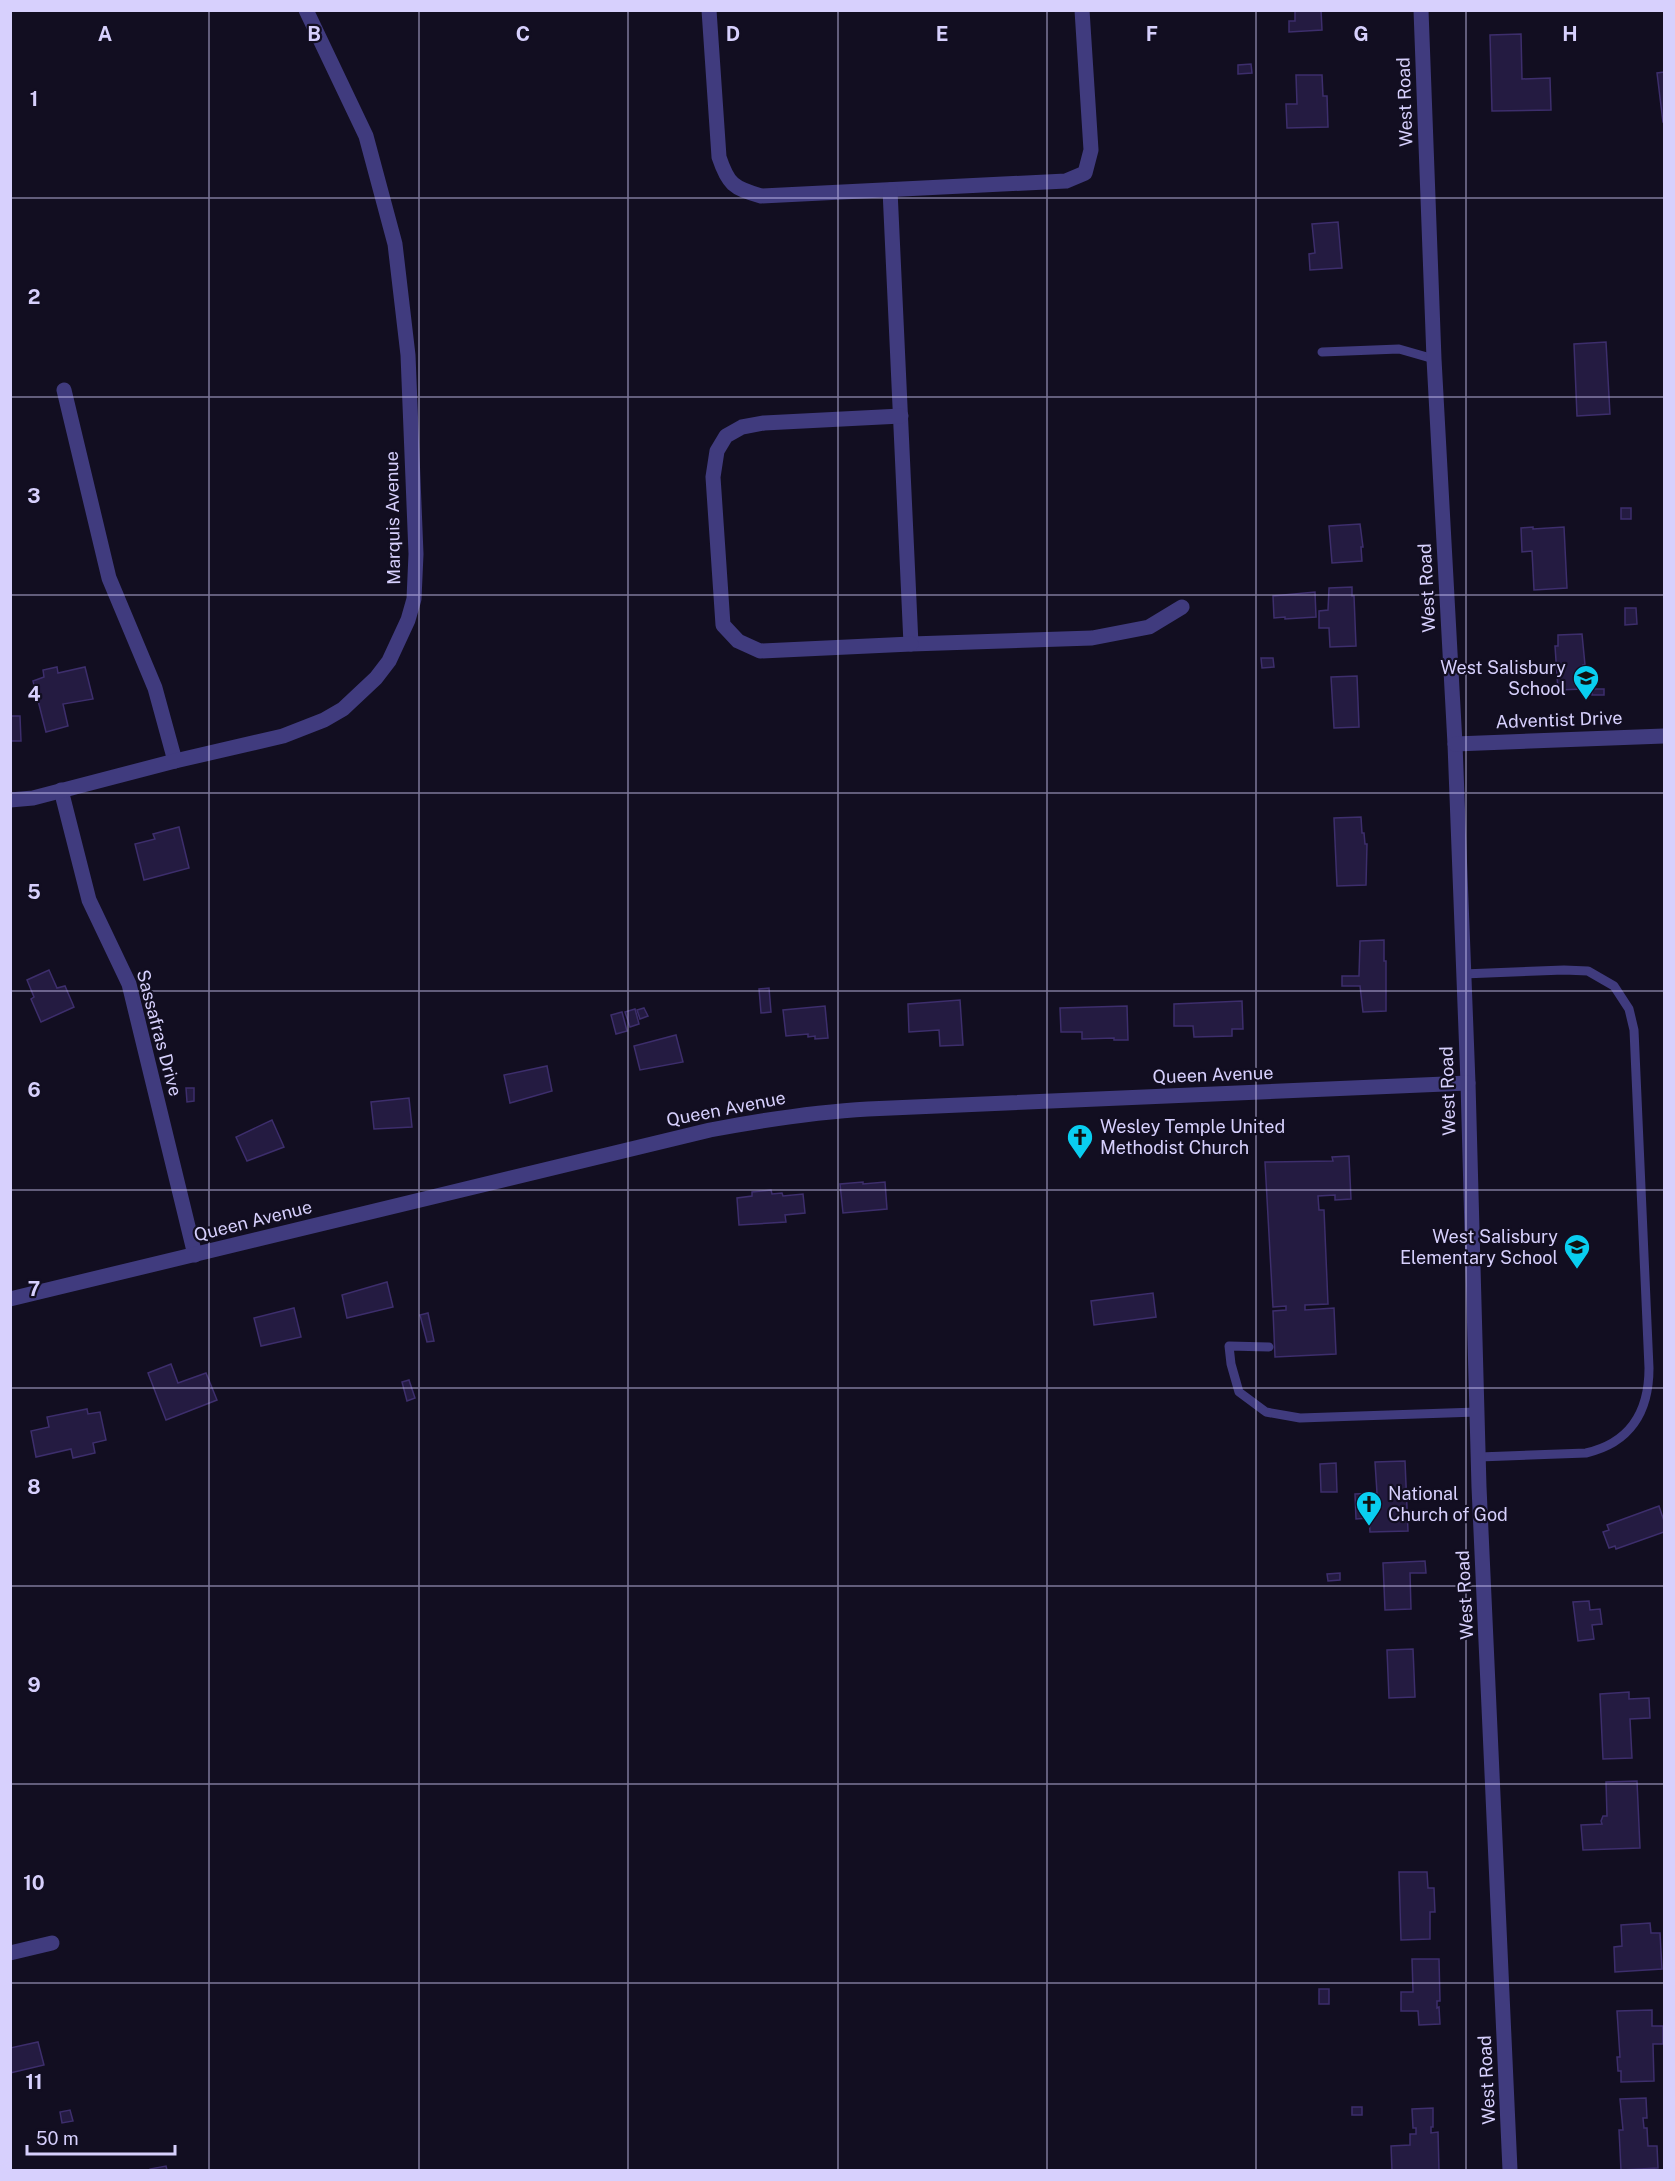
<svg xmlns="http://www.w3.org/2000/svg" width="1675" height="2181" viewBox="0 0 1675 2181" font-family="'Public Sans',sans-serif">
<rect width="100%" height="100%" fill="#120e21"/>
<g fill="#241b41" stroke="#3d2e6c" stroke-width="1.5">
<path d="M1295,10h26l1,20 -33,2v-11h6z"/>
<path d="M1521,34l1,45 28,-1 1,32 -59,1 -2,-76z"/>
<path d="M1251,64l1,9 -14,1v-9z"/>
<path d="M1664,72v50h-1l-6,-49z"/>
<path d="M1296,75h26l1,21h4l1,31 -41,1 -1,-24h11z"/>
<path d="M1338,222l4,46 -32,2 -1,-16 6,-1 -3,-29z"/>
<path d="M1606,342l4,72 -33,2 -3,-72z"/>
<rect x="1621" y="508" width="10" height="11"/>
<path d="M1360,524l3,23h-2l1,14 -30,2 -3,-37z"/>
<path d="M1533,527v2l31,-2 3,61 -33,2 -2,-39 -10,1 -1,-24z"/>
<path d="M1352,587v9h2l2,50 -26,1 -1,-19h-10v-17l9,-1 1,-22z"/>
<path d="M1315,592l1,25 -31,2v-2l-11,1 -1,-22z"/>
<path d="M1625,608h11l1,16 -12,1z"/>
<path d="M1582,634l3,31h-2v24l-25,1 -3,-44h3v-11z"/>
<path d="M1261,658h12l1,9 -12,1z"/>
<path d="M57,667l1,6 27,-6 8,32 -30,5 5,22 -22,6 -13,-51 11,-4 -1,-7z"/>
<path d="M1357,676l2,51 -25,1 -3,-51z"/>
<rect x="1592" y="689" width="12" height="6"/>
<path d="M10,716h10l1,25h-11z"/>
<path d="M1361,817l1,16h2l1,11h2l-1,41 -29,1 -3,-68z"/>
<path d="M179,827l10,41 -45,12 -9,-36 20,-5 -2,-5z"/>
<path d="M1384,940v21h2v50l-23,1 -3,-26h-18v-10h17l1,-35z"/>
<path d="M49,970l8,18 8,-2 9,21 -33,15 -10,-23 3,-2 -7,-17z"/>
<path d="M769,988l2,24 -10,1 -2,-24z"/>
<path d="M960,1000l3,45 -23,1 -1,-16 -30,2 -1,-28z"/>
<path d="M1242,1001l1,28h-11v7l-38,1 -1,-11h-19v-22z"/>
<path d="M825,1006l3,32 -13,1v-3l-7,1v-3l-22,2 -3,-26z"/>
<path d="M1127,1006l1,34h-14v-2l-32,1v-7h-21l-1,-24z"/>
<path d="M644,1008l4,8 -8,3 -3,-9z"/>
<path d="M635,1009l4,15 -9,3 -5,-15z"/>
<path d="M622,1012l5,19 -11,3 -5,-19z"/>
<path d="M676,1035l7,27 -43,8 -6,-24z"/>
<path d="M547,1066l5,25 -42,12 -6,-28z"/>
<path d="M186,1088h8v13l-7,1z"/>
<path d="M409,1098l3,29 -38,2 -3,-27z"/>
<path d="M272,1120l12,27 -37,14 -11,-24z"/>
<path d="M1349,1156l2,43 -16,1v-5l-17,1 1,14h5l4,94 -23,1v5l29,-2 2,46 -61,3 -2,-46 13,-1v-4l-13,1 -8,-145 68,-1 -1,-4z"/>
<path d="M863,1182v2l22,-2 2,27 -44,4 -3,-29z"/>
<path d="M771,1190l1,4 10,-1 1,3 20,-2 2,19 -20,2 1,7 -47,3 -2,-27 15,-2v-4z"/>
<path d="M387,1282l6,25 -46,11 -5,-23z"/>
<path d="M1153,1293l3,24 -62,8 -3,-24z"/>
<path d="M294,1308l7,29 -40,9 -7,-28z"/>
<path d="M428,1313l6,28 -7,1 -7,-27z"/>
<path d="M171,1364l7,19 28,-10 11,27 -51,20 -18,-47z"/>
<path d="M409,1380l6,18 -8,3 -5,-19z"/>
<path d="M87,1409l1,5 12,-2 6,28 -13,3 2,10 -22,5 -2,-9 -35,8 -5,-26 18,-4 -2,-10z"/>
<path d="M1405,1461l3,70 -38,1 -1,-14 -13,1 -1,-25 22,-1 -2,-31z"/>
<path d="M1336,1463l1,29h-16l-1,-28z"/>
<path d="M1659,1506l5,15v11l-48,17 -1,-3 -6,2 -6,-16 6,-2 -2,-5z"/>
<path d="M1425,1561l1,12h-16l1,36 -26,1 -2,-47z"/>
<path d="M1340,1573v7l-12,1 -1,-7z"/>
<path d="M1589,1601l1,9 10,-1 2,15 -10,1 2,14 -16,2 -5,-39z"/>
<path d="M1413,1649l2,48 -26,1 -2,-48z"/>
<path d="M1629,1692v7l20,-1 1,20 -20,1 2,39 -29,1 -3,-65z"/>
<path d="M1637,1781l3,67 -57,2 -2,-25 21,-1 -1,-3 2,-5h4l-1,-34z"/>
<path d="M1399,1872h28l1,16h6l1,24h-5v27l-29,1z"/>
<path d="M1650,1923l1,10h9l2,36 -47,3 -1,-25 8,-1 -1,-21z"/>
<path d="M1412,1959h27l1,42h-3v7l2,-1 1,17 -21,1 -1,-14h-17v-19h12z"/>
<rect x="1319" y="1989" width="10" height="15"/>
<path d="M1652,2010v16h11v18h-10l1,37 -33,1v-11h-3l-1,-14h3l-3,-46z"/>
<path d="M38,2042l6,23 -34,8v-25z"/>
<path d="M1646,2098l1,20h-4l1,10h3l1,18h9l1,22 -37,2 -2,-40h4l-3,-31z"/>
<rect x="1352" y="2107" width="10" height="8"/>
<path d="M1433,2108v19h-2v6l7,-1 1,38h-47l-1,-24 19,-1v-11h6v-6h-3l-1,-19z"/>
<path d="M70,2110l3,11 -11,2 -2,-11z"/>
<path d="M166,2166l1,4h-17v-1z"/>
</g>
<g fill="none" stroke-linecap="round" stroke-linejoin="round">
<g stroke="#403b7e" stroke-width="9">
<path d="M1322,352l77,-3 35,10"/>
<path d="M1463,974l101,-4 24,1 26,15 15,23 5,21 15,338c0,44 -19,75 -63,85l-107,4"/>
<path d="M1269,1347l-40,-1 2,18 8,28 27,20 34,6 177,-6"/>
</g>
<g stroke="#403b7e" stroke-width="15">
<path d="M709,10l10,147c9,27 14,31 42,39l305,-15 19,-8 6,-23 -9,-140"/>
<path d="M1421,10l13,349 21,385 13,339 11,404 31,683"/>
<path d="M890,190l21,454 181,-6 57,-11 33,-20"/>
<path d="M64,390l45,188 46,110 20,73"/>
<path d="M901,416l-137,7 -22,4 -16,9 -9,15 -4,26 10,148 15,16 22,10 151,-7"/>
<path d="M1455,744l209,-8"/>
<path d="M61,790l28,110 40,84 66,271"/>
<path d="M10,800l23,-2 142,-37 108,-25 41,-16 19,-11 33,-31 13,-17 19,-41 6,-21 2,-45 -8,-199 -13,-111 -29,-108 -60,-126"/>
<path d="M10,1299l700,-169c53,-10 104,-18 158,-21l600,-26"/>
<path d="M10,1953l42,-10"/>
</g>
</g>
<path fill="none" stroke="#d7d0fd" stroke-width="1.5" stroke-opacity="0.55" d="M209,10v2160M419,10v2160M628,10v2160M838,10v2160M1047,10v2160M1256,10v2160M1466,10v2160M10,198h1654M10,397h1654M10,595h1654M10,793h1654M10,991h1654M10,1190h1654M10,1388h1654M10,1586h1654M10,1784h1654M10,1983h1654"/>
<defs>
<g id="school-pin" transform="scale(1.35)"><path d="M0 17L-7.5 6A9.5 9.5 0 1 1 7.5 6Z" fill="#09cef0" stroke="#120e21"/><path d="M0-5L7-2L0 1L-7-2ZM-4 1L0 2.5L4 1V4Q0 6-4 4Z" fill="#111"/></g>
<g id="church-pin" transform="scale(1.35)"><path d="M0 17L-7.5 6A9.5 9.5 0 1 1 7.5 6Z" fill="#09cef0" stroke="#120e21"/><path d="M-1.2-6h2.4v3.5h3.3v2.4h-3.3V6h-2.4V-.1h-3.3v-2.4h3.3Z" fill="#111"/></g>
</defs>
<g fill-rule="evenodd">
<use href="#school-pin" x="1586" y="678"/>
<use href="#church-pin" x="1080" y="1137"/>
<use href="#school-pin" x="1577" y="1247"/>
<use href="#church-pin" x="1369" y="1504"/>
</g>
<g text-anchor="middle" stroke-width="4.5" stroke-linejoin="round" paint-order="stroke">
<g font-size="18" fill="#d7d0fd" stroke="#120e21">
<text transform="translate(1405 102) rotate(-92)" y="6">West Road</text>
<text transform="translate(393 518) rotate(-91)" y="6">Marquis Avenue</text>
<text transform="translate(1427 588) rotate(-93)" y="6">West Road</text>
<text transform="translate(1559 720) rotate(-2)" y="6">Adventist Drive</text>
<text transform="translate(159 1033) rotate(75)" y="6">Sassafras Drive</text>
<text transform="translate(1213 1075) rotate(-2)" y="6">Queen Avenue</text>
<text transform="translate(1448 1091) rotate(-92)" y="6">West Road</text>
<text transform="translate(726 1109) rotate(-11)" y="6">Queen Avenue</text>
<text transform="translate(253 1221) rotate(-14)" y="6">Queen Avenue</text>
<text transform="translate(1465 1595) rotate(-93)" y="6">West Road</text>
<text transform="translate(1487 2080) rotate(-93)" y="6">West Road</text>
</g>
<g font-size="18" fill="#d7d0fd" stroke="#120e21" text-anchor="end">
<text x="1566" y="674">West Salisbury<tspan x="1566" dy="21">School</tspan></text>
<text x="1100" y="1133" text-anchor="start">Wesley Temple United<tspan x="1100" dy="21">Methodist Church</tspan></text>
<text x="1558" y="1243">West Salisbury<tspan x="1558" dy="21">Elementary School</tspan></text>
<text x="1388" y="1500" text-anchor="start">National<tspan x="1388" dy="21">Church of God</tspan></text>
</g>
</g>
<g font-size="20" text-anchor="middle" font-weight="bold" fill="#d7d0fd" stroke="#120e21" stroke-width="4.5" stroke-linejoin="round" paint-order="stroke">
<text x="105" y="41">A</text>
<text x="314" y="41">B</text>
<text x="523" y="41">C</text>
<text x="733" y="41">D</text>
<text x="942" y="41">E</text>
<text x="1152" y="41">F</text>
<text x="1361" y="41">G</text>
<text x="1570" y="41">H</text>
<text x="34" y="106">1</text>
<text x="34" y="304">2</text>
<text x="34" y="503">3</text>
<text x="34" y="701">4</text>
<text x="34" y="899">5</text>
<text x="34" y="1097">6</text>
<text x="34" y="1296">7</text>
<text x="34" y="1494">8</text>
<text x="34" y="1692">9</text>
<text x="34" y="1890">10</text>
<text x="34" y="2089">11</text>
</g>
<rect width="1675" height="2181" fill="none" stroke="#d7d0fd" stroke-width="24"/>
<path d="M27 2145v9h148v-9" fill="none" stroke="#d7d0fd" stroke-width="3"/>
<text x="36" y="2145" font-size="18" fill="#d7d0fd" stroke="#120e21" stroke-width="4.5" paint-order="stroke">50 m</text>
</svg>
